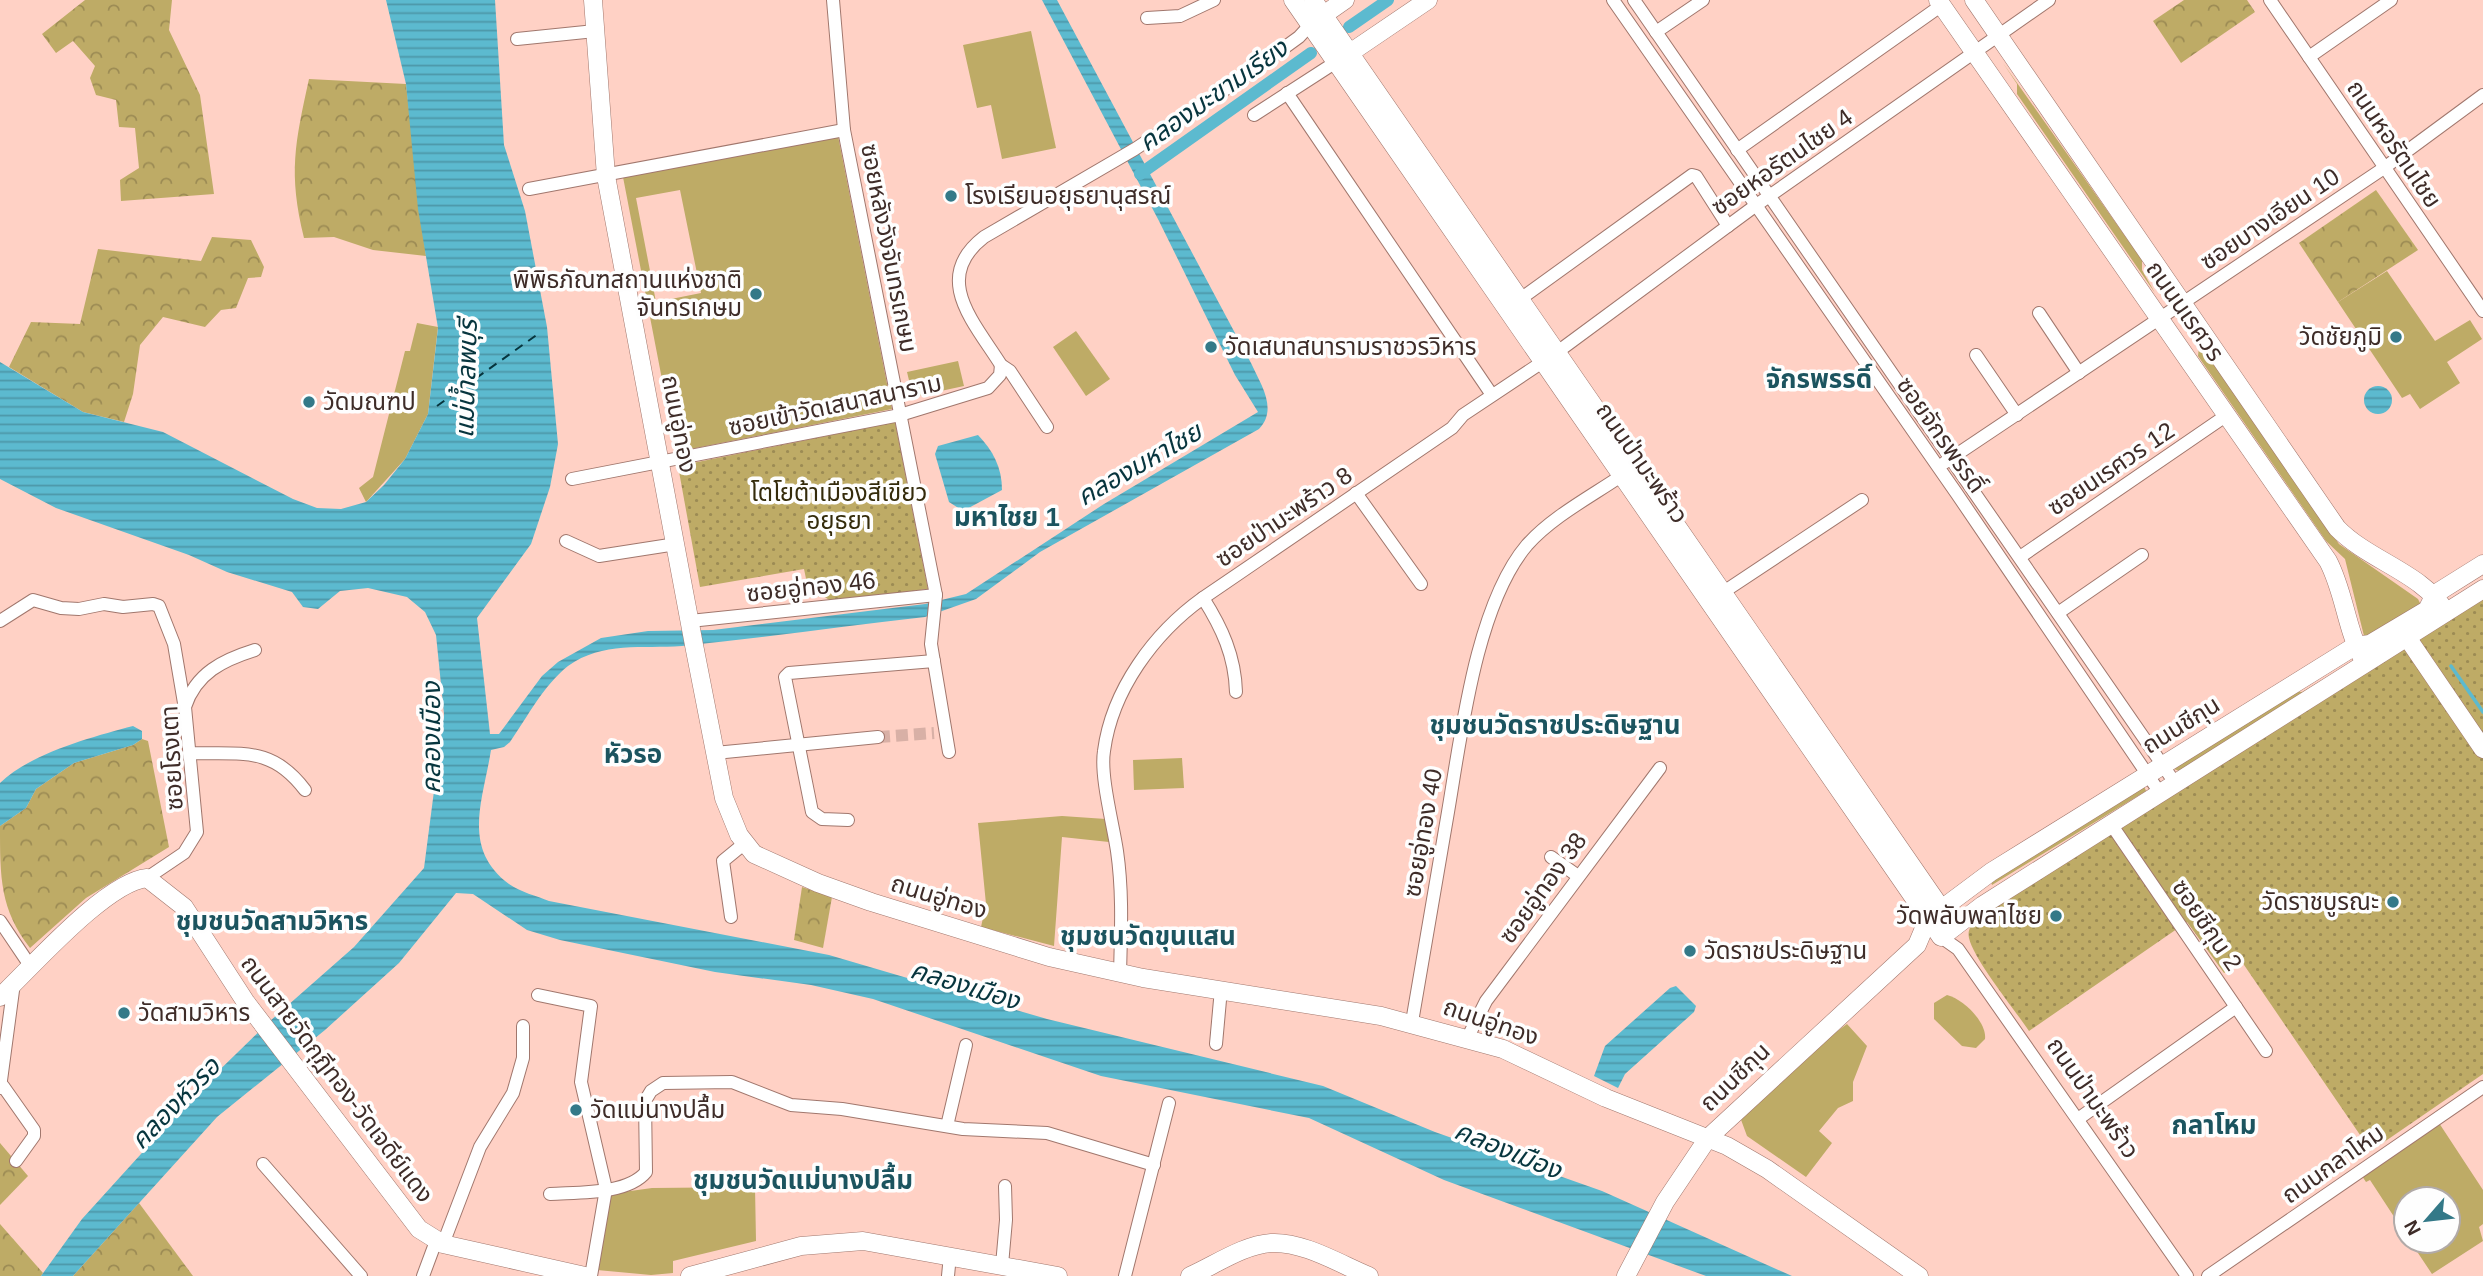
<svg xmlns="http://www.w3.org/2000/svg" width="2483" height="1276" viewBox="0 0 2483 1276" font-family="Helvetica,'Noto Sans Thai',sans-serif">
<defs>
<pattern id="forest-crowns" width="20" height="18" patternUnits="userSpaceOnUse" patternTransform="scale(1.75)"><rect width="20" height="18" fill="#beab66"/><path d="M2 6a3 3 0 1 1 6 0M12 15a3 3 0 1 1 6 0" fill="none" stroke="#9c8b54"/></pattern>
<pattern id="park-dots" width="8" height="8" patternUnits="userSpaceOnUse" patternTransform="scale(1.75)"><rect width="8" height="8" fill="#beab66"/><path d="M2 2h.1M6 6h.1" fill="none" stroke="#9c8b54" stroke-width="1.8" stroke-linecap="round"/></pattern>
<pattern id="water-rules" width="6" height="5" patternUnits="userSpaceOnUse" patternTransform="scale(1.75)"><rect width="6" height="5" fill="#5cbacf"/><path d="M0 2.5h6" fill="none" stroke="#4d97a8"/></pattern>
</defs>
<rect width="100%" height="100%" fill="#ffd1c5"/>
<g fill="#beab66" fill-rule="evenodd">
<path d="M1031,31l25,117 -54,11 -11,-54 -14,3 -14,-63z"/>
<path d="M2003,63l139,197v10l13,23 -138,-199v-10z"/>
<path d="M838,136l54,273 -216,43 -53,-275zM680,190l21,103 -45,9 -20,-104z"/>
<path d="M2387,271l48,70 35,-21 12,19 -35,23 13,21 -40,26 -10,-15 -8,4 -64,-96z"/>
<path d="M417,323l21,4 -10,87 -23,45 -39,43 -7,-14 14,-11 32,-126h5z"/>
<path d="M2187,325l152,219 79,55 3,6 -51,32 -6,-1 -19,-77 -19,-18 -128,-185 1,-9z"/>
<path d="M1076,331l34,48 -24,17 -33,-49z"/>
<path d="M958,361l6,25 -51,11 -6,-25z"/>
<path d="M2347,665l-168,106 -5,-2 120,-78 8,1z"/>
<path d="M1182,758l2,30 -50,2 -1,-30z"/>
<path d="M2144,786l2,5 -154,94 -1,-4z"/>
<path d="M1062,816l44,3 3,23 -47,-5 -8,109 -73,-19 5,-23 -8,-81z"/>
<path d="M1947,995c16,4 40,27 38,44l-9,9 -14,-2 -28,-27v-16z"/>
<path d="M1847,1024l20,22 -14,36v19l-15,7 -19,23 13,12 -26,34 -59,-41 -7,-19 77,-71z"/>
<path d="M2439,1123l44,67v34l-4,3 4,14 -51,33 -22,-33h38v-42h-42v36l-36,-55 -4,2 -4,-6z"/>
<path d="M755,1187l1,54 -83,20v12l-22,2 -54,-5 12,-76 43,-6z"/>
</g>
<g fill="url(#forest-crowns)">
<path d="M85,0h87l-3,30 31,65 14,99 -93,7 -1,-21 19,-12 -4,-40 -16,-1 -3,-27 -20,-5 -6,-17 5,-12 -22,-25 -17,12 -14,-19z"/>
<path d="M2184,0h63l8,12 -74,51 -28,-42z"/>
<path d="M309,79l97,5 20,172 -53,-6 -39,-13 -30,1c-16,-65 -9,-95 5,-159z"/>
<path d="M2376,190l42,60 -80,52 -39,-59z"/>
<path d="M212,237l39,3 13,27 -3,10 -13,1 -12,30 -15,2 -16,17 -42,-10 -23,28 -7,49 -9,28 -41,-10 -74,-45 22,-45 49,2 18,-75 103,12z"/>
<path d="M142,739l6,2 21,106 -83,51 -56,50c-30,-39 -30,-70 -30,-122l26,-18 10,-19 38,-26 59,-18z"/>
<path d="M802,887l30,10 -9,51 -29,-8z"/>
<path d="M0,1143l28,33 -28,29z"/>
<path d="M139,1203l54,73h-120z"/>
<path d="M0,1224l43,49 -2,3h-41z"/>
</g>
<g fill="url(#park-dots)">
<path d="M895,422l33,167 -97,12 -8,-5 -13,2 -6,-29 -104,18 -22,-121z"/>
<path d="M2483,598v476l-112,77 -129,-189 -18,11 -37,-51 -158,109c-14,-21 -55,-71 -60,-93 -2,-8 3,-14 7,-20z"/>
</g>
<g fill="url(#water-rules)">
<path d="M386,0h109l9,145 21,66 22,116 11,117 -8,43 -19,57 -54,74 13,116h9l43,-58 16,-14 43,-24 47,-7 65,-1 212,-26 41,-10 138,-90 154,-92 -23,-37 -76,-154 -117,-221h15l194,363c10,22 27,46 8,66l-219,123 -64,47 -51,18c-81,9 -162,21 -243,29 -40,3 -79,-5 -114,20 -25,20 -40,50 -58,76l-6,5 -13,3c-8,51 -30,98 18,134 11,8 28,12 40,17l280,54 218,64 276,67 112,46 167,59 190,85h-86l-262,-96 -135,-62 -208,-42 -228,-77 -62,-14 -96,-13 -155,-32 -33,-10 -54,-36 -17,-1 -57,70 -74,67 -108,87 -144,159h-32l41,-57 117,-129 71,-69 84,-74 70,-79 20,-154 -8,-79 -11,-23 -18,-15 -39,-9 -28,3 -22,18 -15,-2 -11,-15 -65,-20 -38,-17 -133,-47 -56,-29v-117l83,50 80,20 130,67 24,9 24,1 25,-7 18,-17 21,-26 23,-45 10,-86 -20,-119 -12,-125z"/>
<circle cx="2378" cy="400" r="14"/>
<path d="M978,435c15,16 24,32 24,55l-39,21 -14,-9 -14,-48 3,-8z"/>
<path d="M133,726l9,5v8l-9,6 -59,18 -38,26 -10,19 -26,18v-43c31,-30 92,-46 133,-57z"/>
<path d="M1676,986l20,20 -2,6 -69,62 -7,14 -24,-12 11,-30 65,-58z"/>
</g>
<g fill="none" stroke-linecap="round" stroke-linejoin="round">
<path stroke="#5cbacf" stroke-width="3.5" d="M2451,666l32,46"/>
<g stroke="#5cbacf" stroke-width="12">
<path d="M1349,27l39,-27"/>
<path d="M1140,174l171,-121"/>
</g>
<path stroke="#07353e" stroke-width="2" stroke-dasharray="9 7" stroke-linecap="butt" d="M437,406l101,-72"/>
<path stroke="#d8b0a6" stroke-width="12" stroke-dasharray="12 6" stroke-linecap="butt" d="M878,737l56,-4"/>
<g stroke="#a1776d" stroke-width="14">
<g id="street">
<path d="M833,0l11,130 92,465 -5,49 18,108"/>
<path d="M1613,0l344,494 203,299"/>
<path d="M1634,0l541,783"/>
<path d="M2270,0l213,311"/>
<path d="M1147,18l33,-2 34,-16"/>
<path d="M1656,32l47,-32"/>
<path d="M517,39l78,-8"/>
<path d="M2309,57l82,-57"/>
<path d="M1287,93l205,302"/>
<path d="M1254,115l82,-53"/>
<path d="M1737,150l205,-145"/>
<path d="M529,189l315,-59"/>
<path d="M1519,300l173,-125 4,1 32,50"/>
<path d="M2039,313l40,60"/>
<path d="M1976,355l41,60"/>
<path d="M1047,427l-37,-56 -9,-6c-27,-43 -70,-87 -17,-128l151,-88 112,-74 52,-38 11,-12"/>
<path d="M1944,463l440,-295 99,-73"/>
<path d="M572,479l328,-64 88,-27 12,-13 1,-10"/>
<path d="M1356,493l65,91"/>
<path d="M566,541l33,15 77,-12"/>
<path d="M2020,557l207,-142"/>
<path d="M1722,593l140,-93"/>
<path d="M1203,598c19,30 32,58 33,94"/>
<path d="M2058,613l84,-58"/>
<path d="M0,621l33,-21 28,8 18,1 25,-5 19,3 30,-3 6,2 15,38 10,59"/>
<path d="M690,621l246,-26"/>
<path d="M189,753c52,2 82,-8 116,37"/>
<path d="M715,753l163,-16"/>
<path d="M848,820l-26,-1 -10,-7 -27,-135 4,-4 145,-12"/>
<path d="M2111,824l155,227"/>
<path d="M1551,857l27,19"/>
<path d="M147,878l37,-25 13,-21 -12,-125c11,-34 38,-47 70,-57"/>
<path d="M731,917l-8,-56 22,-18"/>
<path d="M0,921l31,46"/>
<path d="M1941,937l17,12 229,327"/>
<path d="M1120,974c1,-41 3,-82 -3,-123 -4,-27 -17,-75 -13,-100 8,-61 50,-118 99,-153l249,-170 11,-13 93,-62 199,-147 294,-206"/>
<path d="M538,995l53,11 -10,76 25,107 -15,87"/>
<path d="M1412,1022c12,-70 24,-140 36,-210 13,-76 28,-207 79,-267 25,-28 63,-48 94,-69"/>
<path d="M1468,1037l18,-36 174,-233"/>
<path d="M1216,1044l5,-55"/>
<path d="M3,1086l31,44v6l-18,25"/>
<path d="M0,1088l14,-105"/>
<path d="M2078,1119l158,-112"/>
<path d="M947,1126l19,-81"/>
<path d="M263,1164l98,112"/>
<path d="M550,1194c27,-2 77,1 96,-22l-1,-71 6,-10 12,-8 69,-1 59,23 51,4 121,20 84,4 107,32"/>
<path d="M443,1244l37,-97 33,-54 10,-35v-32"/>
<path d="M1002,1265l4,-45 -1,-34"/>
<path d="M423,1276l13,-35"/>
<path d="M948,1276l2,-21"/>
<path d="M1125,1276l44,-173"/>
<path d="M2208,1276l275,-189"/>
</g>
</g>
<g stroke="#a1776d" stroke-width="19">
<g id="secondary">
<path d="M593,0l13,176 88,469 30,153 15,37 15,19 64,29 53,19 178,55 94,21 238,38 122,33 103,49 121,48 40,23 152,107"/>
<path d="M1293,0l648,937"/>
<path d="M1313,0l641,927"/>
<path d="M1938,0l390,561c17,32 18,70 37,102"/>
<path d="M1974,0l363,528c32,33 86,45 109,84"/>
<path d="M1315,21l30,-21"/>
<path d="M1341,59l87,-59"/>
<path d="M2400,627l83,122"/>
<path d="M1944,935l39,-30 500,-316"/>
<path d="M0,997c32,-30 106,-115 147,-119l37,29 61,94 174,228 24,15 142,32"/>
<path d="M690,1276l111,-30 62,-5 195,35"/>
<path d="M1190,1276c25,-11 53,-31 81,-33 31,-2 69,21 98,33"/>
<path d="M1626,1276l39,-74 43,-64 209,-193 11,-26 63,-47 364,-226 15,-2 57,-34 8,-16 48,-30"/>
</g>
</g>
<use href="#street" stroke="#fff" stroke-width="12"/>
<use href="#secondary" stroke="#fff" stroke-width="18"/>
</g>
<g fill="#347988" stroke="#fefefe" stroke-width="2.5">
<circle cx="951" cy="196" r="7"/>
<circle cx="756" cy="294" r="7"/>
<circle cx="2396" cy="337" r="7"/>
<circle cx="1211" cy="347" r="7"/>
<circle cx="309" cy="402" r="7"/>
<circle cx="2393" cy="902" r="7"/>
<circle cx="2056" cy="916" r="7"/>
<circle cx="1690" cy="951" r="7"/>
<circle cx="124" cy="1013" r="7"/>
<circle cx="576" cy="1110" r="7"/>
</g>
<g text-anchor="middle" stroke-width="7" stroke-linejoin="round" paint-order="stroke">
<g font-size="24" fill="#3e2c28" stroke="#fefefe">
<text transform="translate(2394 144) rotate(56)" y="8">ถนนหอรัตนไชย</text>
<text transform="translate(1782 162) rotate(-35)" y="8">ซอยหอรัตนไชย 4</text>
<text transform="translate(2270 219) rotate(-34)" y="8">ซอยบางเอียน 10</text>
<text transform="translate(889 248) rotate(79)" y="8">ซอยหลังวังจันทรเกษม</text>
<text transform="translate(2185 311) rotate(55)" y="8">ถนนนเรศวร</text>
<text transform="translate(835 405) rotate(-12)" y="8">ซอยเข้าวัดเสนาสนาราม</text>
<text transform="translate(679 424) rotate(79)" y="8">ถนนอู่ทอง</text>
<text transform="translate(1941 435) rotate(55)" y="8">ซอยจักรพรรดิ์</text>
<text transform="translate(1642 463) rotate(55)" y="8">ถนนป่ามะพร้าว</text>
<text transform="translate(2111 469) rotate(-34)" y="8">ซอยนเรศวร 12</text>
<text transform="translate(1284 517) rotate(-34)" y="8">ซอยป่ามะพร้าว 8</text>
<text transform="translate(811 587) rotate(-6)" y="8">ซอยอู่ทอง 46</text>
<text transform="translate(2181 725) rotate(-32)" y="8">ถนนชีกุน</text>
<text transform="translate(172 758) rotate(-93)" y="8">ซอยโรงเตา</text>
<text transform="translate(1423 833) rotate(-80)" y="8">ซอยอู่ทอง 40</text>
<text transform="translate(1543 888) rotate(-54)" y="8">ซอยอู่ทอง 38</text>
<text transform="translate(939 897) rotate(17)" y="8">ถนนอู่ทอง</text>
<text transform="translate(2207 925) rotate(56)" y="8">ซอยชีกุน 2</text>
<text transform="translate(1491 1022) rotate(19)" y="8">ถนนอู่ทอง</text>
<text transform="translate(1735 1077) rotate(-44)" y="8">ถนนชีกุน</text>
<text transform="translate(337 1079) rotate(53)" y="8">ถนนสายวัดกุฎีทอง-วัดเจดีย์แดง</text>
<text transform="translate(2093 1098) rotate(55)" y="8">ถนนป่ามะพร้าว</text>
<text transform="translate(2333 1164) rotate(-35)" y="8">ถนนกลาโหม</text>
</g>
<g font-size="24" fill="#3e2c28" stroke="#fefefe" text-anchor="start">
<text x="965" y="204">โรงเรียนอยุธยานุสรณ์</text>
<text x="742" y="288" text-anchor="end">พิพิธภัณฑสถานแห่งชาติ<tspan x="742" dy="28">จันทรเกษม</tspan></text>
<text x="2382" y="345" text-anchor="end">วัดชัยภูมิ</text>
<text x="1225" y="355">วัดเสนาสนารามราชวรวิหาร</text>
<text x="323" y="410">วัดมณฑป</text>
<text x="2379" y="910" text-anchor="end">วัดราชบูรณะ</text>
<text x="2042" y="924" text-anchor="end">วัดพลับพลาไชย</text>
<text x="1704" y="959">วัดราชประดิษฐาน</text>
<text x="138" y="1021">วัดสามวิหาร</text>
<text x="590" y="1118">วัดแม่นางปลื้ม</text>
</g>
<g font-size="24" fill="#342b0b" stroke="#fefefe">
<text x="839" y="501">โตโยต้าเมืองสีเขียว<tspan x="839" dy="28">อยุธยา</tspan></text>
</g>
<g font-size="26" font-style="italic" fill="#07353e" stroke="#fefefe">
<text transform="translate(1213 95) rotate(-35)" y="9">คลองมะขามเรียง</text>
<text transform="translate(466 379) rotate(-88)" y="9">แม่น้ำลพบุรี</text>
<text transform="translate(1139 464) rotate(-30)" y="9">คลองมหาไชย</text>
<text transform="translate(431 738) rotate(-90)" y="9">คลองเมือง</text>
<text transform="translate(965 985) rotate(17)" y="9">คลองเมือง</text>
<text transform="translate(175 1103) rotate(-46)" y="9">คลองหัวรอ</text>
<text transform="translate(1508 1150) rotate(22)" y="9">คลองเมือง</text>
</g>
<g font-size="26" font-weight="bold" fill="#1c545f" stroke="#fefefe">
<text x="1819" y="388">จักรพรรดิ์</text>
<text x="1007" y="526">มหาไชย 1</text>
<text x="1555" y="734">ชุมชนวัดราชประดิษฐาน</text>
<text x="633" y="763">หัวรอ</text>
<text x="272" y="930">ชุมชนวัดสามวิหาร</text>
<text x="1148" y="945">ชุมชนวัดขุนแสน</text>
<text x="2214" y="1134">กลาโหม</text>
<text x="803" y="1189">ชุมชนวัดแม่นางปลื้ม</text>
</g>
</g>
<g transform="translate(2427 1220) rotate(242)"><circle r="33" fill="#fefefe" stroke="#b1aaa8" stroke-width="2"/>
<path d="M0-5L12 26L0 18L-12 26Z" fill="#347988"/>
<text y="-10" font-size="19" font-weight="bold" text-anchor="middle" fill="#3e2c28">N</text>
</g>
</svg>
